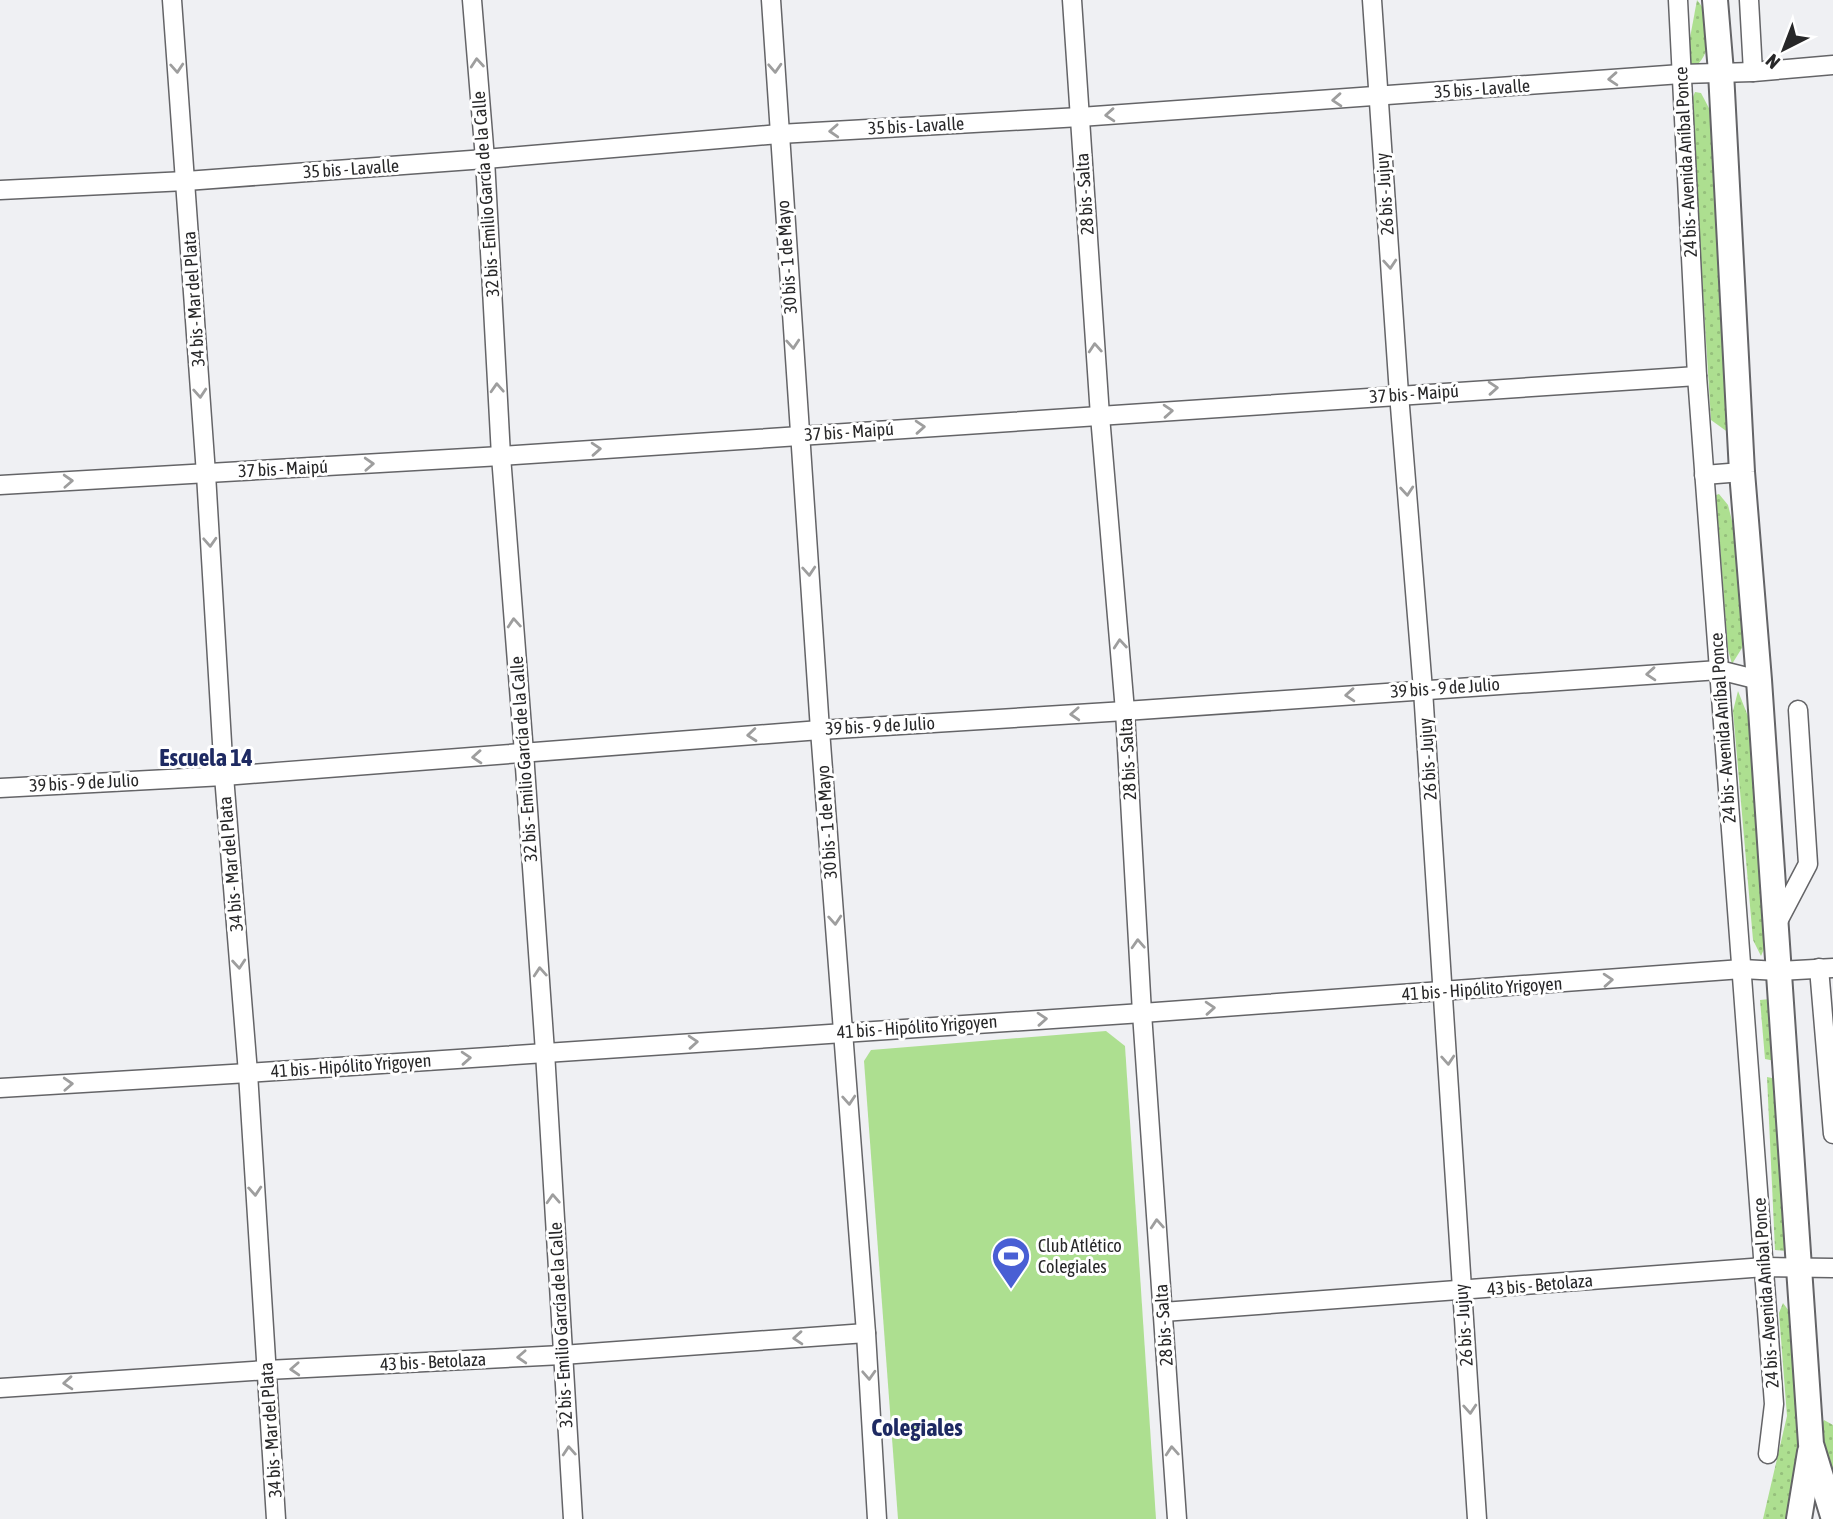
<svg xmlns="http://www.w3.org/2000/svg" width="1833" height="1519" viewBox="0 0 1833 1519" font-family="'Asap Condensed',sans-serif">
<defs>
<pattern id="grass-dots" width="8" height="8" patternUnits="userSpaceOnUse" patternTransform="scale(1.75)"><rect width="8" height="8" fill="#addf90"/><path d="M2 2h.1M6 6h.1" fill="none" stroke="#95bf7c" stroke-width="1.8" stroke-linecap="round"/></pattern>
</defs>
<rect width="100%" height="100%" fill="#eff0f3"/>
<g fill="url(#grass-dots)">
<path d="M1697,0c15,17 17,50 -1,66l-6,-3 -3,-9z"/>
<path d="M1695,92l6,1 10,19 18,321 -18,-13 -20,-318z"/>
<path d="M1719,494l9,11 7,28 8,104 -1,11 -10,16 -4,-14 -12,-155z"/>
<path d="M1738,691l15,38 14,213 -6,14 -8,-16 -20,-229z"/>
<path d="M1770,999l5,62 -10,-2 -5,-59z"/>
<path d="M1767,1077l10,2 11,172 -13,-1z"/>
<path d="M1783,1303l9,12 11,134 -15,70h-25l24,-103 -8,-103z"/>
<path d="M1824,1420l9,5v68c-6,-18 -19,-56 -9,-73z"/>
</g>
<path fill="#addf90" d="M1106,1031l19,15 31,473h-258l-34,-458 7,-11z"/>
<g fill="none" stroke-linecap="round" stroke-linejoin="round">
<g stroke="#646467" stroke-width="21">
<g id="minor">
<path d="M172,0l34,474 18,302 24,297 28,446"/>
<path d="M472,0l13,159 16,297 23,297 21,299 28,467"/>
<path d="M771,0l49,730 46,603 11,186"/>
<path d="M1072,0l28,416 25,295 17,302 35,506"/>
<path d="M1372,0l27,394 24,296 54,829"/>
<path d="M1678,0l19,376 77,1028 -6,50"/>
<path d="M1749,0l4,72"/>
<path d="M0,190l186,-9 299,-22 294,-25 301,-17 601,-43 72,-2 80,-7"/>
<path d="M1704,475l38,-3"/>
<path d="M0,485l501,-29 1196,-80"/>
<path d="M0,788l224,-12 596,-46 305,-19 594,-41 40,10"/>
<path d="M1776,925l32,-61 -10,-154"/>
<path d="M1819,968l14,166"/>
<path d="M0,1088l248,-15 894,-60 600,-44 37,2 54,-3"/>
<path d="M1163,1312l602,-45 68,1"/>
<path d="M0,1388l267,-18 295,-15 304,-22"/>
</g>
</g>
<g stroke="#646467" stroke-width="28">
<g id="secondary">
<path d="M1715,0l6,72 21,400 17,208 52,764 22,72"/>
<path d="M1799,1519l11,-67"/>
</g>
</g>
<use href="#minor" stroke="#fff" stroke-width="18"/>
<use href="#secondary" stroke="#fff" stroke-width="24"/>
</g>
<defs><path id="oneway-chevron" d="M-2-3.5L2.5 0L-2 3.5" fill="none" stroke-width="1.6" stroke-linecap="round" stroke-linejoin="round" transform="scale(1.75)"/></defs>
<g stroke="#9e9e9e">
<use href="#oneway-chevron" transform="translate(477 63) rotate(-95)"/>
<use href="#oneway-chevron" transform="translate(177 68) rotate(86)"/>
<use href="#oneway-chevron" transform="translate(775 68) rotate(87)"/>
<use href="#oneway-chevron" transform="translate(1613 79) rotate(176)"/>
<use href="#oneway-chevron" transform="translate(1337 100) rotate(176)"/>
<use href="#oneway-chevron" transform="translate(1110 115) rotate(176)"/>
<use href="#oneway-chevron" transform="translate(834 131) rotate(177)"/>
<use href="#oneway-chevron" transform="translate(1390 264) rotate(86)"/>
<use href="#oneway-chevron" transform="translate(793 344) rotate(86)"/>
<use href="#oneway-chevron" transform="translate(1095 348) rotate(-94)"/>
<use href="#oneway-chevron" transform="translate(497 388) rotate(-93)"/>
<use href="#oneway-chevron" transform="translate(1493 388) rotate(-4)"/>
<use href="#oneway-chevron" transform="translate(200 393) rotate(86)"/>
<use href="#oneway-chevron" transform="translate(1168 411) rotate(-4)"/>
<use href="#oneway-chevron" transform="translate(920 427) rotate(-4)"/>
<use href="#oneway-chevron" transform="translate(596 449) rotate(-4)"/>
<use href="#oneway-chevron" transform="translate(369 464) rotate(-3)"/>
<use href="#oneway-chevron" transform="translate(68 481) rotate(-3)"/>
<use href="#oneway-chevron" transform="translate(1407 491) rotate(85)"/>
<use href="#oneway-chevron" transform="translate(210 542) rotate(87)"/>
<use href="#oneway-chevron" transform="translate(809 571) rotate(86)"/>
<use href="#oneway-chevron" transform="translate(514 623) rotate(-94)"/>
<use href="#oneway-chevron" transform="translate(1120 644) rotate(-95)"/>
<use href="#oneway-chevron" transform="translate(1651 674) rotate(176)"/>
<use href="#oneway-chevron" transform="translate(1350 695) rotate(176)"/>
<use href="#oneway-chevron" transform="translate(1075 714) rotate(177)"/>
<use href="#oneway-chevron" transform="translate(752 735) rotate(175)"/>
<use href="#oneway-chevron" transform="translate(477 757) rotate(176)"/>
<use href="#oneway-chevron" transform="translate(835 920) rotate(86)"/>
<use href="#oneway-chevron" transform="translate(1138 944) rotate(-93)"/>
<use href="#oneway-chevron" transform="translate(239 964) rotate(85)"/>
<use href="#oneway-chevron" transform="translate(540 972) rotate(-94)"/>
<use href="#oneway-chevron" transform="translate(1608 980) rotate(-4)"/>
<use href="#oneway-chevron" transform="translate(1210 1008) rotate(-4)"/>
<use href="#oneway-chevron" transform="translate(1042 1019) rotate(-4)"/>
<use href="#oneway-chevron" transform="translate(693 1042) rotate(-4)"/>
<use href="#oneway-chevron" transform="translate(466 1058) rotate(-4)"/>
<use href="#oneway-chevron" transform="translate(1448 1060) rotate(86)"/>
<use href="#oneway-chevron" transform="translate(68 1084) rotate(-3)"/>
<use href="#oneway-chevron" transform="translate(849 1100) rotate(86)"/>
<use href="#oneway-chevron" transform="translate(255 1191) rotate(86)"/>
<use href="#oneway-chevron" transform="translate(553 1199) rotate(-93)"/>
<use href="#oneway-chevron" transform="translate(1157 1224) rotate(-94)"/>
<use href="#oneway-chevron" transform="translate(798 1338) rotate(176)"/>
<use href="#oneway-chevron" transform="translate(522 1357) rotate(177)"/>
<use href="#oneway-chevron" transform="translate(295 1369) rotate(177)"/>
<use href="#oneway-chevron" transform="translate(869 1375) rotate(87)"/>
<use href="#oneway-chevron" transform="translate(68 1383) rotate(176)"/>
<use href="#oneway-chevron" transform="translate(1470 1409) rotate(86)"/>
<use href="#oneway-chevron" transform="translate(569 1451) rotate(-94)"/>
<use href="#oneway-chevron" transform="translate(1172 1451) rotate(-94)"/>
</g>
<defs>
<g id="stadium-pin" transform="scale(2.0125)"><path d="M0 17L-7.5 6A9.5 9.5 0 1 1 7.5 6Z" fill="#495fd4" stroke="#fff"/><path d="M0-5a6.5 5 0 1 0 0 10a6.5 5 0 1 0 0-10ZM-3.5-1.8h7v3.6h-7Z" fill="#fff"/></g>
</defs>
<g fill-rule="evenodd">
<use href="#stadium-pin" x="1011" y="1256"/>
</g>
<g text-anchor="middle" stroke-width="6" stroke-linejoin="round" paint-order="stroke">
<g font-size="18" fill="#272728" stroke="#fff">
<text transform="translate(1482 89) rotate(-4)" y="6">35 bis - Lavalle</text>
<text transform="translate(916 126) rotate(-3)" y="6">35 bis - Lavalle</text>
<text transform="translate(1686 162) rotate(-93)" y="6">24 bis - Avenida Aníbal Ponce</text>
<text transform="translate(351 169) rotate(-4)" y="6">35 bis - Lavalle</text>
<text transform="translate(486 194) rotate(-94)" y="6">32 bis - Emilio García de la Calle</text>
<text transform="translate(1085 194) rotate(-94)" y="6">28 bis - Salta</text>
<text transform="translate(1385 194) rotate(-94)" y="6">26 bis - Jujuy</text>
<text transform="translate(787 257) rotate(-94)" y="6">30 bis - 1 de Mayo</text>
<text transform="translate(194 299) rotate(-94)" y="6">34 bis - Mar del Plata</text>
<text transform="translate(1414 394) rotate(-4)" y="6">37 bis - Maipú</text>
<text transform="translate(849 432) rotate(-4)" y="6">37 bis - Maipú</text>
<text transform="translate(283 469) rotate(-3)" y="6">37 bis - Maipú</text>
<text transform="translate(1445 688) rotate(-4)" y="6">39 bis - 9 de Julio</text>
<text transform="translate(880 726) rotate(-3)" y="6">39 bis - 9 de Julio</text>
<text transform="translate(1723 728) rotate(-94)" y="6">24 bis - Avenida Aníbal Ponce</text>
<text transform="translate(524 759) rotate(-94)" y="6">32 bis - Emilio García de la Calle</text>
<text transform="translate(1128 759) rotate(-93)" y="6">28 bis - Salta</text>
<text transform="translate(1428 759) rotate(-94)" y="6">26 bis - Jujuy</text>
<text transform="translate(84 783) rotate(-3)" y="6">39 bis - 9 de Julio</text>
<text transform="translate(827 822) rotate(-94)" y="6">30 bis - 1 de Mayo</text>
<text transform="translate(231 864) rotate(-95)" y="6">34 bis - Mar del Plata</text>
<text transform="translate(1482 989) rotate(-4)" y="6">41 bis - Hipólito Yrigoyen</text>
<text transform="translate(917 1027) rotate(-4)" y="6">41 bis - Hipólito Yrigoyen</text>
<text transform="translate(351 1066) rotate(-4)" y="6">41 bis - Hipólito Yrigoyen</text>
<text transform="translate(1540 1285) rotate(-5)" y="6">43 bis - Betolaza</text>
<text transform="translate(1766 1293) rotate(-94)" y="6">24 bis - Avenida Aníbal Ponce</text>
<text transform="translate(561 1325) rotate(-93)" y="6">32 bis - Emilio García de la Calle</text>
<text transform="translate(1164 1325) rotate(-94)" y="6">28 bis - Salta</text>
<text transform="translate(1464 1325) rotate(-94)" y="6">26 bis - Jujuy</text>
<text transform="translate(433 1362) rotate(-3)" y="6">43 bis - Betolaza</text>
<text transform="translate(271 1430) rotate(-94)" y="6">34 bis - Mar del Plata</text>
</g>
<g font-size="18" fill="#272728" stroke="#fff" text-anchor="start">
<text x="1038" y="1252">Club Atlético<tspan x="1038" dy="21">Colegiales</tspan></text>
</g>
<g font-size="24" font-weight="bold" fill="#1e2a62" stroke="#fff">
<text x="206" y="766">Escuela 14</text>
<text x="917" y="1436">Colegiales</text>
</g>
</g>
<g transform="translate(1784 49) rotate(222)" stroke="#ffffff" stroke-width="5" paint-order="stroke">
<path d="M0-5L12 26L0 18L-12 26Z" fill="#272728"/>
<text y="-10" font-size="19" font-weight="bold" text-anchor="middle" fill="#272728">N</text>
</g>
</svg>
